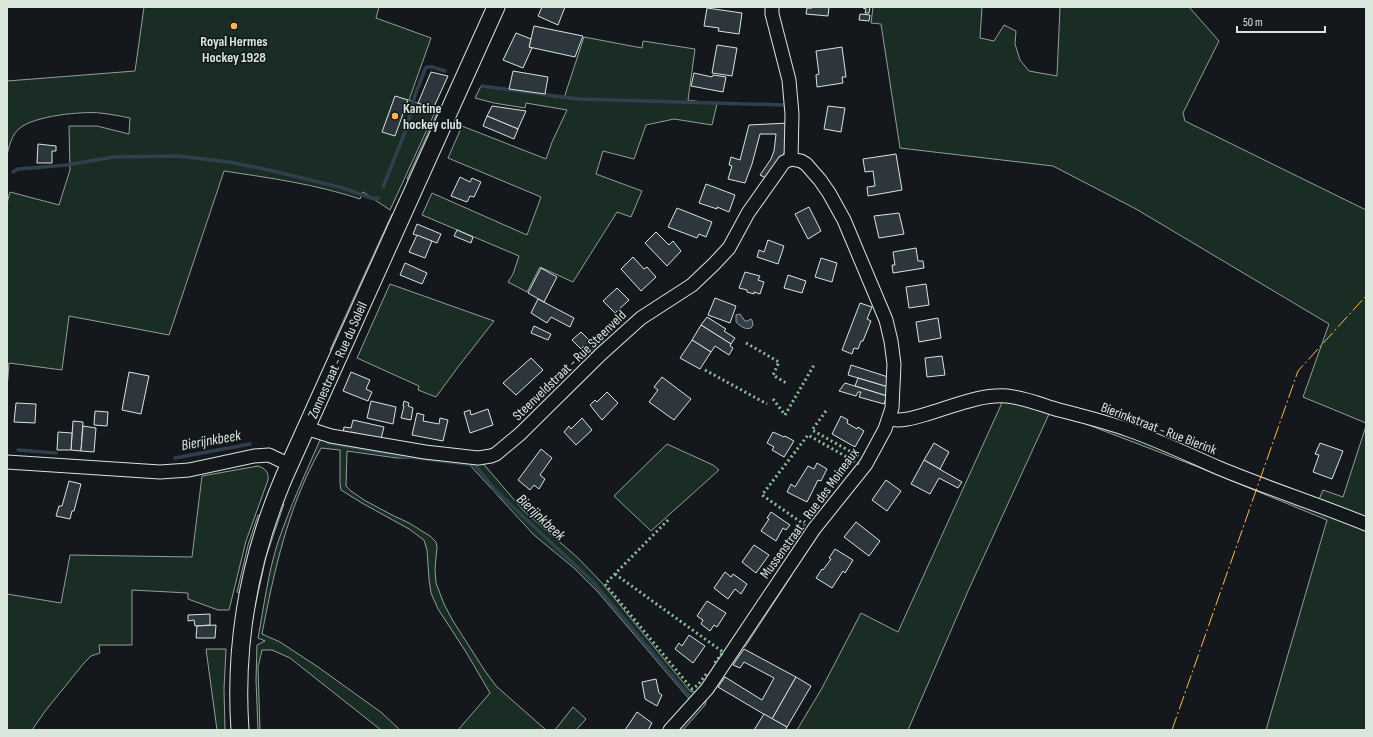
<svg xmlns="http://www.w3.org/2000/svg" width="1373" height="737" viewBox="0 0 1373 737" font-family="'Sofia Sans Condensed',sans-serif">
<rect width="100%" height="100%" fill="#14181c"/>
<g fill="#1a2d24" stroke="#939e99">
<path d="M144,7h235l-3,11 55,20 -22,62 27,10 -46,100 -27,-18 -3,7c-45,-15 -90,-21 -136,-28l-55,164 -100,-19 -7,54 -53,-7 -2,26v-186l3,-11 49,13 11,-35 -1,-44h28l32,8 1,-16c-10,-2 -20,-4 -30,-5 -18,-2 -66,3 -80,15 -8,6 -11,18 -13,27v-74l128,-10z"/>
<path d="M873,7h109l-2,31 14,3 10,-16 12,6 -1,13 5,16 9,11 28,5 3,-69h129l30,34 -36,72 2,8 181,89v213l-63,-26 26,-73 -193,-115 -83,-43 -153,-18 -19,-124 -10,-1z"/>
<path d="M584,37l58,11 1,-7 52,8 -7,51 29,4 -5,21 -38,-6 -28,6 -12,34 -31,-8 -7,23 46,17 -11,26 -14,-5 -44,70 -33,-15 -13,25 -19,-10 5,-8 6,-18 -97,-41 10,-22 95,42 14,-38 -93,-39 14,-32 84,33 6,-17 15,-32 -41,-7 -1,5 -31,-5 -19,-5 6,-12 83,12z"/>
<path d="M438,111l4,1 -30,69 -5,-2z"/>
<path d="M392,214l3,1 -61,137 -4,-2z"/>
<path d="M390,284l104,37 -36,46 -22,30 -18,-7 1,-4 -62,-28z"/>
<path d="M1002,399l68,16 248,87 5,-12 20,7 23,-71v304h-100l61,-210 -129,-53 -112,-43 -37,-10 -81,177 -60,139h-111l25,-42 39,-75 37,19 103,-227z"/>
<path d="M320,440l144,22 -1,2 -48,-6h-18l-50,-7 -1,35 5,5 13,9 28,15 17,8 21,13 6,6 1,5 -2,22 1,14 8,21 9,17 32,50 11,15 50,44h-88l32,-37 -24,-41 -28,-43 -7,-16 -2,-14 -2,-29 -3,-10 -15,-11 -47,-26 -21,-13 -1,-6v-34l-19,-2 -1,2c-32,57 -46,121 -58,184l18,8 38,25 64,46 18,17h-19l-91,-72 -18,-8h-10l-4,17 2,63h-2l-2,-50 1,-35 8,-4 -7,-3c6,-32 10,-65 20,-96 12,-35 27,-68 42,-102z"/>
<path d="M667,444l46,21 6,5 -68,61 -37,-35z"/>
<path d="M480,460l43,50 55,48 25,26 87,107 9,2 -9,7 -92,-108 -24,-24 -40,-33 -66,-72z"/>
<path d="M258,466c7,2 11,6 10,14l-22,61 -17,69h-11l-30,-11v-6l-56,-3v55h-33l1,8 -9,3 -7,7 -38,47 -14,20h-25v-136l54,9 9,-48 122,2 10,-81z"/>
<path d="M281,502l3,2 -18,53 -11,50h-4z"/>
<path d="M258,515l3,1 -20,77 -4,-1 11,-47z"/>
<path d="M787,572l5,3 -47,72 -4,-2z"/>
<path d="M206,649h20l-2,40 1,41h-8z"/>
<path d="M709,690l-4,15 -22,25h-9z"/>
<path d="M573,707l13,12 -10,11h-21z"/>
</g>
<path fill="#2f3f4d" stroke="#939e99" d="M740,314l5,7h3l2,-2 2,1 1,5 -2,3c-6,2 -11,-2 -15,-6v-7z"/>
<g fill="none" stroke-linecap="round" stroke-linejoin="round">
<g stroke="#2f3f4d" stroke-width="3.5">
<path d="M482,86l96,13 206,6"/>
<path d="M13,172l5,-3 49,-4 46,-8 65,-1 51,6 40,8 74,18 28,10 6,1 1,-1"/>
<path d="M383,187l24,-60 8,-32 10,-26 2,-2h5l13,4"/>
<path d="M328,443l73,13 74,9 20,25 96,90 98,116"/>
<path d="M18,450l38,3"/>
<path d="M175,458l75,-14"/>
</g>
</g>
<g fill="#2c363c" stroke="#d8e6dc">
<path d="M542,7h23l-7,18 -20,-9z"/>
<path d="M812,7h17l-1,9 -22,-2 1,-6h5z"/>
<path d="M864,7h6l-1,6h-4l1,-4 -3,-1z"/>
<path d="M707,8l35,5 -3,21 -21,-3 1,-3 -15,-2z"/>
<path d="M860,14l10,1 -1,6 -10,-1z"/>
<path d="M534,26l49,10 -8,21 -46,-10z"/>
<path d="M516,33l15,6 -2,8 3,1 -9,20 -20,-8z"/>
<path d="M717,45l20,3 -5,28 -20,-3z"/>
<path d="M842,47l4,30h-4l1,6 -26,4 -1,-12 3,-1 -3,-23z"/>
<path d="M513,71l35,6 -3,17 -36,-5z"/>
<path d="M431,72l17,4 -15,33 -15,-6z"/>
<path d="M694,73l18,4 1,-2 13,2 -3,15 -32,-6z"/>
<path d="M395,96l13,4 -13,36 -13,-4z"/>
<path d="M492,106l34,5 -8,18 -31,-13z"/>
<path d="M828,106l17,2 -4,24 -17,-3z"/>
<path d="M487,116l31,13 -4,10 -31,-13z"/>
<path d="M789,123l-5,32 -16,24 -8,-4 11,-16 3,-8 2,-17h-16l-8,30 -7,19 -17,-4 4,-13 -3,-1 2,-8 9,3 9,-35z"/>
<path d="M38,144l18,2v5h-4v12h-15z"/>
<path d="M896,154l6,36 -34,6 -1,-9 8,-1 -2,-15 -8,1 -2,-13z"/>
<path d="M460,177l10,5 2,-4 9,4 -7,15 -4,-1 -3,6 -16,-6z"/>
<path d="M706,184l29,11 -6,17 -12,-5v2l-18,-6z"/>
<path d="M809,207l12,24 -13,8 -13,-25z"/>
<path d="M677,208l35,14 -6,15 -7,-3 -2,4 -29,-11z"/>
<path d="M899,213l5,21 -25,4 -5,-22z"/>
<path d="M417,224l24,10 -4,9 -24,-9z"/>
<path d="M457,230l16,7 -2,6 -17,-7z"/>
<path d="M656,232l13,13 4,-4 8,10 -14,15 -22,-23z"/>
<path d="M417,235l15,6 -7,17 -16,-6z"/>
<path d="M768,240l16,6 -6,18 -21,-7 2,-7 5,2z"/>
<path d="M916,248l2,13h5l1,7 -31,5 -1,-8h3l-2,-13z"/>
<path d="M633,257l11,12 3,-2 9,10 -15,14 -20,-22z"/>
<path d="M821,258l16,5 -5,19 -17,-5z"/>
<path d="M405,263l22,10 -5,11 -22,-9z"/>
<path d="M541,268l16,9 -13,25 -16,-9z"/>
<path d="M745,272l15,4 -2,4 6,2 -4,12 -6,-2v2l-7,-2v-2l-8,-2z"/>
<path d="M788,275l18,6 -4,12 -18,-5z"/>
<path d="M926,284l3,21 -20,3 -3,-21z"/>
<path d="M617,288l12,12 -14,13 -12,-12z"/>
<path d="M715,298l21,8 -6,17 -22,-8z"/>
<path d="M538,299l36,19 -4,9 -19,-10 -4,6 -16,-10z"/>
<path d="M860,303l12,4 -5,12 4,2 -8,20h-2l-3,8 -4,-1 -2,6 -10,-4z"/>
<path d="M707,317l19,12 -2,2 11,7 -4,6 -30,-19z"/>
<path d="M938,318l3,20 -22,4 -3,-20z"/>
<path d="M701,325l30,19 -1,2 3,2 -4,7 -14,-9 -4,6 -19,-12z"/>
<path d="M534,326l17,8 -3,6 -17,-7z"/>
<path d="M581,332l9,9 7,-7 8,8 -12,12 -9,-8 -3,3 -9,-9z"/>
<path d="M692,340l19,12 -11,17 -20,-11z"/>
<path d="M942,356l3,19 -18,2 -2,-19z"/>
<path d="M531,358l12,12 -27,25 -13,-12z"/>
<path d="M851,365l37,12v10l-40,-12z"/>
<path d="M129,372l20,4 -8,38 -19,-4z"/>
<path d="M351,372l19,8 -4,9 6,3 -4,9 -25,-10z"/>
<path d="M662,377l29,22 -17,21 -25,-18 9,-12 -4,-3z"/>
<path d="M858,378l30,9 -1,9 -32,-10z"/>
<path d="M845,383l42,13 -3,8 -25,-7 2,-5h-3l-2,4 -17,-5z"/>
<path d="M607,392l11,11 -16,17 -12,-15 5,-5 2,2z"/>
<path d="M371,401l25,6 -3,17 -26,-6z"/>
<path d="M404,401l5,2 -1,3 5,2 -2,12 -10,-2 3,-12h-1z"/>
<path d="M16,403l20,1 -1,19 -21,-1z"/>
<path d="M488,409l5,16 -23,8 -6,-21 6,-2 1,5z"/>
<path d="M95,411l13,1 -1,14 -13,-1z"/>
<path d="M417,413l7,2 -1,6 16,3 1,-6 8,2 -5,21 -31,-6z"/>
<path d="M841,416l7,4 -1,3 10,6 1,-2 6,4 -9,16 -23,-13z"/>
<path d="M582,418l10,12 -16,15 -12,-13 5,-6 2,3z"/>
<path d="M353,420l31,7 -3,12 -30,-7 -1,3 -7,-2 1,-6 7,1z"/>
<path d="M73,421l10,1 -2,29 -10,-1z"/>
<path d="M83,426l13,2 -2,24 -13,-1z"/>
<path d="M58,432l14,1 -1,17h-14z"/>
<path d="M773,432l11,5 1,-1 9,5 -10,16 -12,-7 2,-3 -7,-4z"/>
<path d="M934,443l15,9 -9,17 -16,-9z"/>
<path d="M1320,443l23,8 -11,28 -19,-7 6,-17 -4,-1z"/>
<path d="M541,449l11,9 -12,17 5,4 -6,10 -5,-4 -4,5 -12,-10z"/>
<path d="M924,460l38,22 -4,6 -19,-10 -9,16 -19,-10z"/>
<path d="M817,463l10,6 -6,12 -3,-1 -11,22 -20,-10 4,-8 4,3 13,-21 6,3z"/>
<path d="M886,480l15,11 -14,20 -15,-11z"/>
<path d="M69,481l12,3 -7,27h-2l-2,8 -14,-3 3,-10h3z"/>
<path d="M771,512l19,13 -4,5 -3,-2 -7,13 -15,-10 8,-12 -2,-1z"/>
<path d="M856,522l24,19 -11,15 -25,-19z"/>
<path d="M754,545l15,10 -13,18 -14,-11z"/>
<path d="M835,549l18,11 -8,13 -2,-2 -11,17 -16,-10 6,-9 1,1 8,-11 -2,-1z"/>
<path d="M725,572l6,5 2,-3 14,10 -6,10 -6,-5 -7,10 -14,-11z"/>
<path d="M707,601l19,12 -9,14 -3,-2 -4,6 -9,-7 2,-4 -6,-4z"/>
<path d="M210,614v11l-15,1 -1,-6 -6,1v-6z"/>
<path d="M216,625l-1,13h-19l1,-12z"/>
<path d="M689,635l16,11 -12,17 -18,-14 4,-6 3,3z"/>
<path d="M744,649l52,28 -24,42 -54,-32 7,-10 37,23 12,-22 -30,-16 -4,6 -7,-3z"/>
<path d="M796,677l15,9 -24,41 -15,-8z"/>
<path d="M656,679l3,14 3,2 -5,11 -12,-7 -3,-17z"/>
<path d="M637,712l15,11 -4,7h-23z"/>
<path d="M764,714l23,13 -2,3h-31z"/>
</g>
<g fill="none" stroke-linecap="round" stroke-linejoin="round">
<g stroke="#d8e6dc" stroke-width="15">
<g id="minor">
<path d="M772,7v7l17,66 3,34 -1,45"/>
<path d="M889,419c14,3 27,-2 41,-6 24,-7 51,-19 77,-17 18,2 35,9 52,14 24,6 47,12 70,20 31,11 60,25 90,38 48,20 98,36 147,56"/>
<path d="M306,428l25,8 94,16 53,6 13,-2 5,-2 24,-20 81,-80 40,-36 51,-33 22,-21 15,-16 19,-35 36,-51 7,-3 10,2 5,3 14,16 9,13 15,27 42,100 5,21 3,23 -2,44 -7,21 -19,35 -52,65 -107,160 -37,41"/>
<path d="M7,462l153,10 29,-2 65,-14 15,-1 21,10"/>
</g>
</g>
<g stroke="#d8e6dc" stroke-width="19">
<path id="major" d="M240,730c-6,-87 10,-173 44,-253l212,-470"/>
</g>
<use href="#minor" stroke="#14181c" stroke-width="13"/>
<use href="#major" stroke="#14181c" stroke-width="17"/>
<g stroke="#8ac095" stroke-width="3" stroke-dasharray="2 3" stroke-linecap="butt">
<path d="M746,343l33,19 -6,13 15,9"/>
<path d="M705,370l62,34"/>
<path d="M773,399l12,16 29,-50"/>
<path d="M826,411l-14,19 50,28"/>
<path d="M668,520l-63,64 87,105 6,-4 9,-12"/>
<path d="M805,525l-43,-30 46,-60 51,29"/>
<path d="M615,574l108,78 -9,12"/>
</g>
<path stroke="#ffb74d" stroke-width="1" stroke-dasharray="14 3 2 3" stroke-linecap="butt" d="M1172,730l126,-359 68,-75"/>
</g>
<g fill="#ffb74d" stroke="#14181c" stroke-width="1.5">
<circle cx="234" cy="26" r="4"/>
<circle cx="395" cy="116" r="4"/>
</g>
<g text-anchor="middle" stroke-width="3" stroke-linejoin="round" paint-order="stroke">
<g font-size="14" font-weight="bold" fill="#d8e6dc" stroke="#14181c">
<text x="234" y="46">Royal Hermes<tspan x="234" dy="16">Hockey 1928</tspan></text>
<text x="403" y="113" text-anchor="start">Kantine<tspan x="403" dy="16">hockey club</tspan></text>
</g>
<g font-size="14" fill="#d8e6dc" stroke="#14181c">
<text transform="translate(337 360) rotate(-66)" y="5">Zonnestraat - Rue du Soleil</text>
<text transform="translate(569 365) rotate(-44)" y="5">Steenveldstraat - Rue Steenveld</text>
<text transform="translate(1159 428) rotate(21)" y="5">Bierinkstraat - Rue Bierink</text>
<text transform="translate(809 513) rotate(-54)" y="5">Mussenstraat - Rue des Moineaux</text>
</g>
<g font-size="15" font-style="italic" fill="#d8e6dc" stroke="#14181c">
<text transform="translate(211 440) rotate(-10)" y="5">Bierijnkbeek</text>
<text transform="translate(541 517) rotate(43)" y="5">Bierijnkbeek</text>
</g>
</g>
<rect width="1373" height="737" fill="none" stroke="#d8e6dc" stroke-width="16"/>
<path d="M1237 26v6h88v-6" fill="none" stroke="#d8e6dc" stroke-width="2"/>
<text x="1243" y="26" font-size="12" fill="#d8e6dc" stroke="#14181c" stroke-width="3" paint-order="stroke">50 m</text>
</svg>
